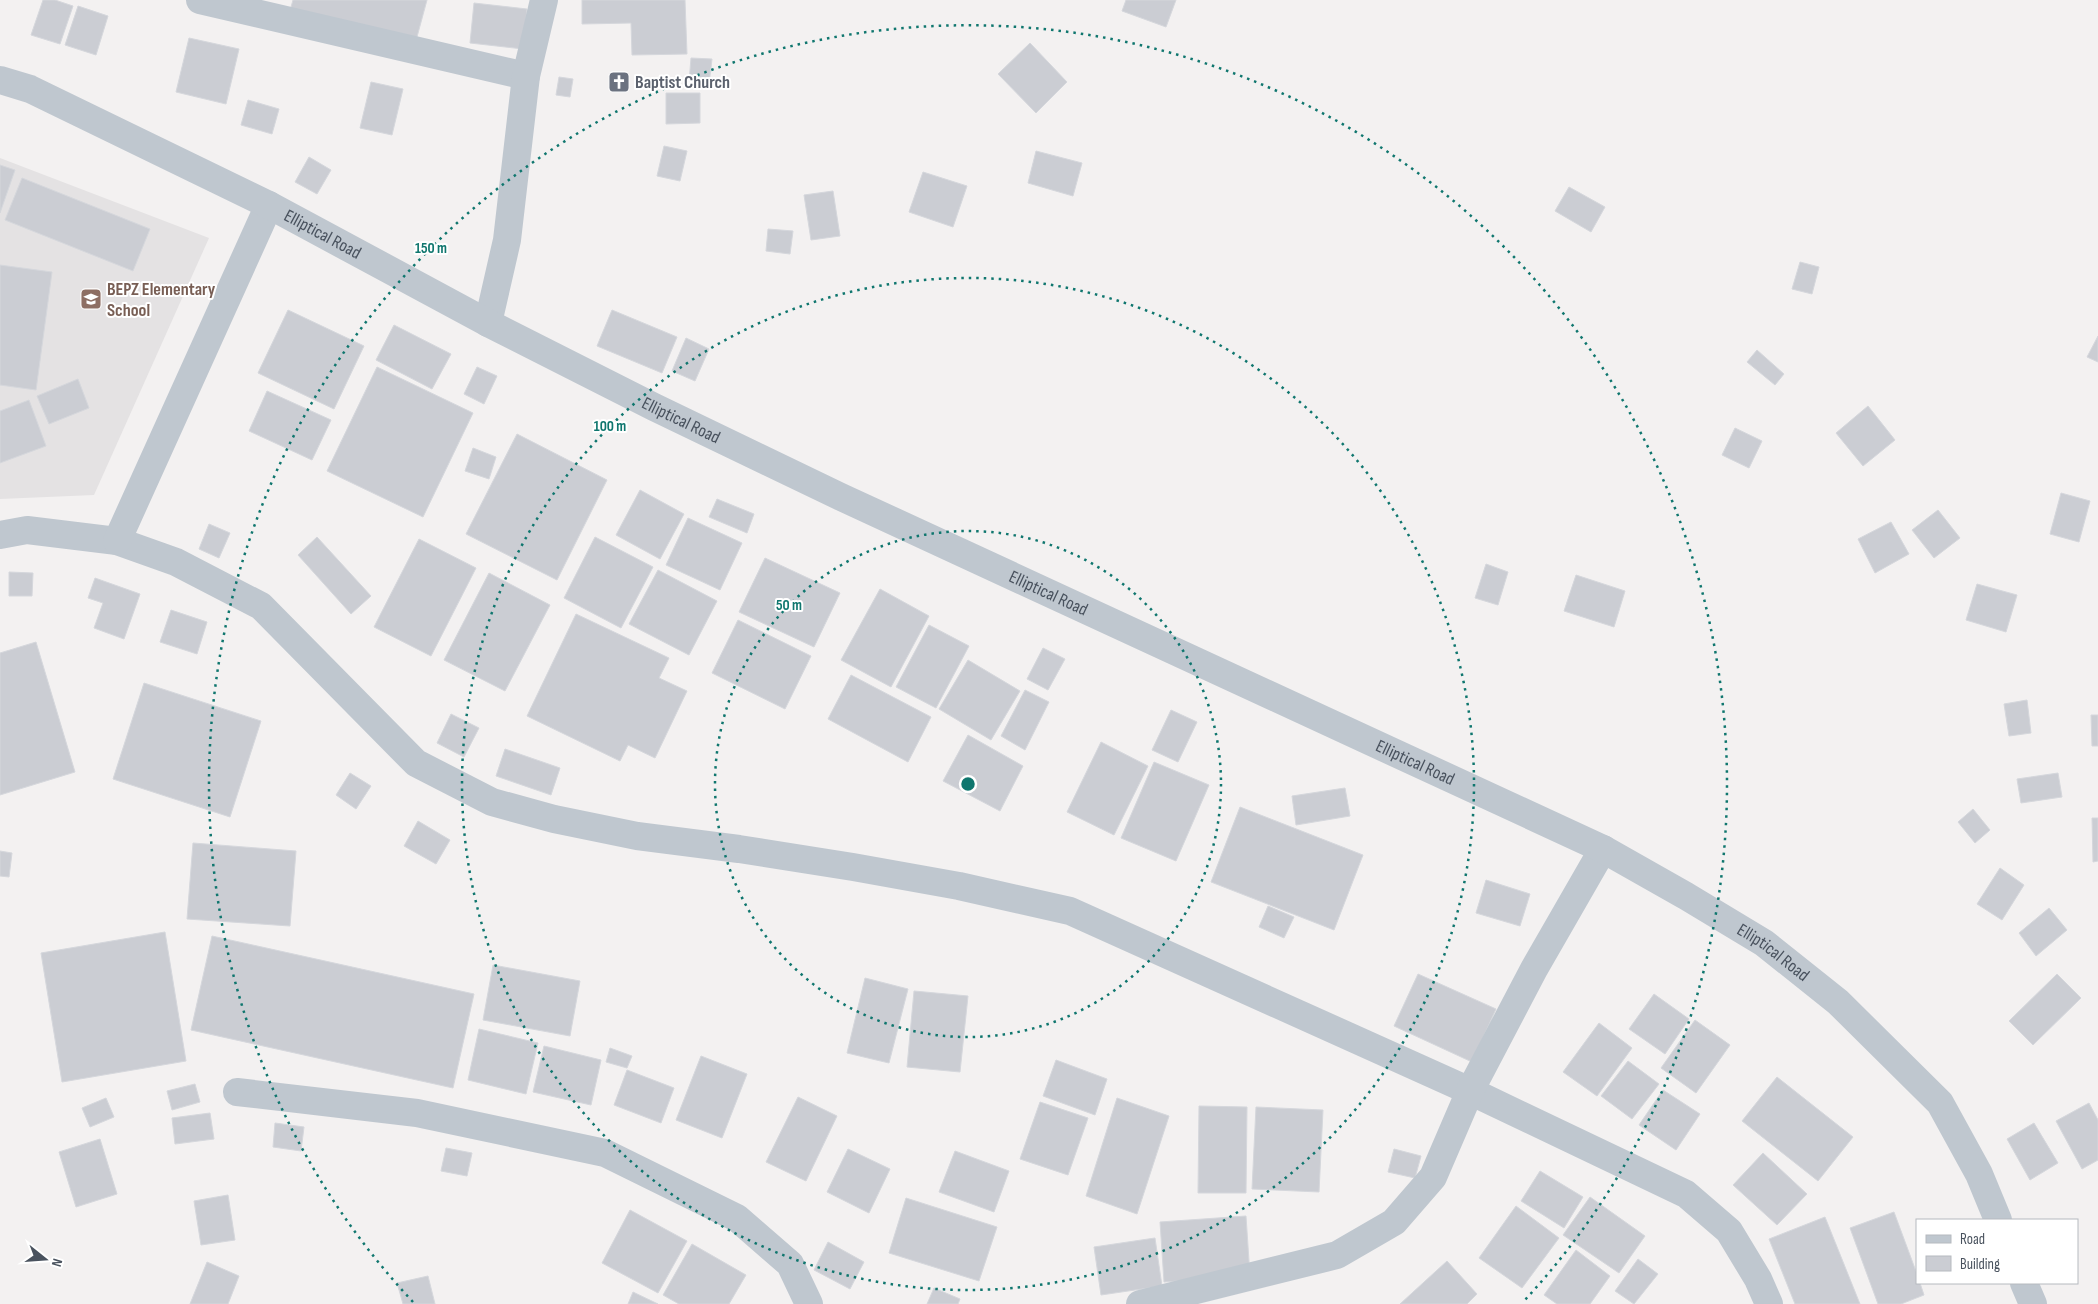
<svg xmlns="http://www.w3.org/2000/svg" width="2098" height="1304" viewBox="0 0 2098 1304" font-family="'Sofia Sans Condensed',sans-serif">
<rect width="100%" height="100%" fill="#f3f1f1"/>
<path fill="#e4e2e3" d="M0,158l209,80 -115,257 -94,4z"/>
<g fill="#cbcdd3" stroke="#d5d7dc">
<path d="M43,0h12l18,6 -13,38 -29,-9z"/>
<path d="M293,0h134l-13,48 -125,-34z"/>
<path d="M582,0h103l2,54 -55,1 -1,-32 -49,1z"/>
<path d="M1126,0h50l-10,27 -44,-16z"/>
<path d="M474,3l53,6 -4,40 -53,-6z"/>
<path d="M78,6l30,10 -12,39 -31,-10z"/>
<path d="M189,38l50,11 -13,55 -50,-12z"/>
<path d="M1030,43l37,39 -31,31 -38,-39z"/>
<path d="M691,58l21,1 -3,25 -20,-2z"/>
<path d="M559,77l14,2 -3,18 -14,-2z"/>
<path d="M371,82l32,7 -11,46 -32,-7z"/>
<path d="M666,93h34v30l-34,1z"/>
<path d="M248,100l31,9 -7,25 -31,-9z"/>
<path d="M664,146l23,5 -7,30 -23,-5z"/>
<path d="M1036,151l46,12 -9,33 -45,-13z"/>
<path d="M309,157l22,13 -14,24 -22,-12z"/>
<path d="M0,165l15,5 -15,43z"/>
<path d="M923,172l44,14 -14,41 -44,-15z"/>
<path d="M22,178l128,51 -17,42 -128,-51z"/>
<path d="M1569,187l36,20 -14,25 -36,-21z"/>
<path d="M833,191l7,45 -29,4 -7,-45z"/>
<path d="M768,229l25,2 -3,23 -24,-3z"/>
<path d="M1800,262l19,5 -7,27 -20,-5z"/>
<path d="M0,265l52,7 -16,118 -36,-5z"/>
<path d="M288,310l76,36 -30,63 -76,-36z"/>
<path d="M612,310l65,27 -15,36 -65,-27z"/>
<path d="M394,325l57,29 -19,35 -56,-29z"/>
<path d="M2098,336v26l-11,-5z"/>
<path d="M686,338l23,11 -14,32 -23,-10z"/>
<path d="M1757,350l27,24 -9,11 -28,-23z"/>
<path d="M377,367l96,46 -50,104 -96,-46z"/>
<path d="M477,367l20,9 -13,28 -20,-10z"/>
<path d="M78,379l11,29 -40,16 -12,-28z"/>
<path d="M267,391l64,29 -19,40 -63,-29z"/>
<path d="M29,400l17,46 -46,17v-52z"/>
<path d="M1868,406l27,34 -32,26 -27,-33z"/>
<path d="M1735,428l27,13 -13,27 -27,-13z"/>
<path d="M517,434l90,46 -50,100 -91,-46z"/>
<path d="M473,448l23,9 -7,22 -24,-8z"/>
<path d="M640,490l44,24 -24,45 -44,-24z"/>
<path d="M2061,493l29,8 -11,41 -29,-8z"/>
<path d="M717,499l37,15 -7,19 -38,-16z"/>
<path d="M1938,510l22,28 -26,20 -22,-28z"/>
<path d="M688,518l54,25 -22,47 -54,-25z"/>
<path d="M1891,522l18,32 -34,19 -17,-34z"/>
<path d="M209,524l21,9 -11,25 -20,-9z"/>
<path d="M317,537l54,59 -20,18 -53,-59z"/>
<path d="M595,537l58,30 -32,61 -57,-30z"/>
<path d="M419,539l57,29 -45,88 -57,-29z"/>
<path d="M765,558l75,35 -26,54 -75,-35z"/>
<path d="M1486,564l22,8 -10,33 -23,-7z"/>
<path d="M658,570l59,31 -28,54 -60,-31z"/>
<path d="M9,572l24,1 -1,23h-23z"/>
<path d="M489,573l61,32 -45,86 -61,-31z"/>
<path d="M1576,575l49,16 -11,36 -50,-16z"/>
<path d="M95,578l45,16 -16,45 -30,-11 9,-25 -15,-5z"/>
<path d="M1977,584l40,11 -11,37 -40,-12z"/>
<path d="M880,589l49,27 -38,71 -50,-27z"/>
<path d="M171,610l36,12 -10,32 -37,-12z"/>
<path d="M576,614l93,44 -10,20 28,13 -32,67 -27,-13 -8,16 -93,-45z"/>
<path d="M738,620l73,36 -26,53 -73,-36z"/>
<path d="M929,625l40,21 -33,62 -40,-21z"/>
<path d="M36,642l39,130 -75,23v-142z"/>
<path d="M1043,648l22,11 -17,31 -21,-11z"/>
<path d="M968,660l52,31 -29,49 -52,-31z"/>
<path d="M851,675l80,42 -23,45 -80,-43z"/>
<path d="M144,683l117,38 -31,96 -117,-38z"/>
<path d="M1025,690l24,12 -24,48 -24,-14z"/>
<path d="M2027,700l4,33 -22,3 -5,-32z"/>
<path d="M1171,710l26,12 -19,40 -26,-12z"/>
<path d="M451,714l28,14 -15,29 -27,-14z"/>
<path d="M2091,715h7v31h-6z"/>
<path d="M968,735l55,31 -23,45 -57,-30z"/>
<path d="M1101,742l47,24 -34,69 -47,-23z"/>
<path d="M505,749l55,19 -9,27 -55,-19z"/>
<path d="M1154,762l55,23 -33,76 -55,-23z"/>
<path d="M350,773l21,13 -15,23 -20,-14z"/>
<path d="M2058,773l4,24 -41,6 -4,-24z"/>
<path d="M1345,788l5,28 -54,9 -4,-29z"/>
<path d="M1240,807l123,48 -29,75 -123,-48z"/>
<path d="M1973,809l17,21 -15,13 -17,-21z"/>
<path d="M2092,818h6v43l-5,1z"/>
<path d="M418,821l32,19 -14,24 -32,-18z"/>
<path d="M193,843l103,8 -6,75 -103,-7z"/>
<path d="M0,851l12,2 -3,24 -9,-1z"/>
<path d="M2000,868l24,17 -22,35 -25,-16z"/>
<path d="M1486,880l44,14 -10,32 -44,-13z"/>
<path d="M1268,906l26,11 -10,21 -25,-11z"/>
<path d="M2049,908l18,22 -31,26 -17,-23z"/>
<path d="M165,932l21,129 -124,21 -21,-129z"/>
<path d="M212,936l262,58 -21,94 -262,-58z"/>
<path d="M493,965l87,16 -10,55 -87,-16z"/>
<path d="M1418,974l78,35 -24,53 -78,-36z"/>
<path d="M2057,974l24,24 -48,47 -24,-24z"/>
<path d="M865,978l43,11 -19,74 -42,-10z"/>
<path d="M914,991l54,5 -8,76 -53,-5z"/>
<path d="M1654,994l35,25 -24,35 -36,-25z"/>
<path d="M1695,1020l35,25 -34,48 -35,-25z"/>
<path d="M1599,1023l33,25 -35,48 -34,-24z"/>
<path d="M479,1029l59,14 -12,51 -58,-14z"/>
<path d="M544,1046l57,14 -10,45 -58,-13z"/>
<path d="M610,1048l22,8 -5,12 -21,-6z"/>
<path d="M701,1056l46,18 -25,64 -46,-18z"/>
<path d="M1056,1060l51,19 -12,36 -52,-19z"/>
<path d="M1628,1061l31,23 -27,35 -31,-23z"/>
<path d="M627,1070l47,18 -13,35 -47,-18z"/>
<path d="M1777,1077l76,60 -35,44 -76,-60z"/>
<path d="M195,1084l5,18 -28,8 -5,-19z"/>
<path d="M1663,1090l37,24 -24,36 -37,-25z"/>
<path d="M798,1097l39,19 -31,65 -40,-19z"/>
<path d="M106,1098l8,19 -24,10 -8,-19z"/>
<path d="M1117,1098l52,18 -32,98 -51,-18z"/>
<path d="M1040,1102l48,16 -20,57 -48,-16z"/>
<path d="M2089,1103l9,17v40l-16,9 -26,-48z"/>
<path d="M1199,1106l48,1 -1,86h-48z"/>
<path d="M1256,1107l67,3 -4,82 -67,-3z"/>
<path d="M210,1113l4,26 -39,5 -3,-26z"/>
<path d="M275,1123l29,4 -3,24 -28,-4z"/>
<path d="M2034,1123l24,40 -28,17 -23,-41z"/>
<path d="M100,1139l17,55 -41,13 -17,-55z"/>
<path d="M446,1148l26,5 -5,23 -26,-5z"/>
<path d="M848,1149l42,20 -21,44 -42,-21z"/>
<path d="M1394,1149l27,7 -6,22 -27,-6z"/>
<path d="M955,1151l54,20 -15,41 -55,-20z"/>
<path d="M1763,1153l44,41 -30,31 -44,-40z"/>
<path d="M1540,1171l43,26 -19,31 -43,-27z"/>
<path d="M228,1195l7,45 -34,5 -7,-44z"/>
<path d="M1590,1197l55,39 -26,37 -56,-38z"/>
<path d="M906,1198l91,29 -18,54 -90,-28z"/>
<path d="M1516,1206l43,32 -37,50 -43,-30z"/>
<path d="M630,1210l57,31 -29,52 -56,-30z"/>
<path d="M1894,1212l23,62v9h3l4,12 -23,9h-23l-28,-76z"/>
<path d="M1246,1216l4,60 -86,6 -4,-60z"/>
<path d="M1825,1217l35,87h-65l-26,-65z"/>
<path d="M1155,1238l7,48 -61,9 -7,-48z"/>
<path d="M828,1242l36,20 -14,27 -36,-19z"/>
<path d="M692,1244l54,31 -17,29h-50l-16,-9z"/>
<path d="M1576,1250l34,26 -20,28h-33l-13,-9z"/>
<path d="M1638,1259l20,15 -24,30 -19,-13z"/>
<path d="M1447,1261l30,33 -10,10h-67z"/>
<path d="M207,1262l32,14 -11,28h-38z"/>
<path d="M428,1276l7,28h-32l-6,-21z"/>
<path d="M934,1288l26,11 -2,5h-31z"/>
<path d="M633,1292l25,12h-30z"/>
</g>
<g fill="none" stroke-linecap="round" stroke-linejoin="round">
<g stroke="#bfc7cf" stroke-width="28">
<path d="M200,0l326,76"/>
<path d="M488,323l19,-83 19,-164 18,-76"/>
<path d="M0,535l27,-5 90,11 59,21 85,44 155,157 76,39 62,17 83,17 102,13 114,18 106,19 111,25 400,180 216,103 43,37 29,48 11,25"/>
<path d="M117,541l152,-336"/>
<path d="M237,1092l180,21 188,40 132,65 53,46 19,40"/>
<path d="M1140,1304l197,-49 57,-33 39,-45 37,-86 64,-122 69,-120"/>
</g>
<g stroke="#bfc7cf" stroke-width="28">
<path id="s1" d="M0,80l30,9 239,116 219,118 166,84 187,90 762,352 83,47 78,47 74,59 102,101 39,71 19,46"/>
<path d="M2024,1283l9,21"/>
</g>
</g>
<g fill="none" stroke="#0f766e" stroke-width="2.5" stroke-dasharray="2.5 5">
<circle cx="968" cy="784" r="253"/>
<circle cx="968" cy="784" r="506"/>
<path d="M413 1302A759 759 0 1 1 1523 1302"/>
</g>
<defs>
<g id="church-square" transform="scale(1.125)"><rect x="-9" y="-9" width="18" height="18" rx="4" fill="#6b7280" stroke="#fff"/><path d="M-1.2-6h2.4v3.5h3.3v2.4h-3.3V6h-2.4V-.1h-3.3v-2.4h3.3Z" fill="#fff"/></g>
<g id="school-square" transform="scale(1.125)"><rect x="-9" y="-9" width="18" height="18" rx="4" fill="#8d6e63" stroke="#fff"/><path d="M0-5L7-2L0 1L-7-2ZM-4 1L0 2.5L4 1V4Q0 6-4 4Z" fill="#fff"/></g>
</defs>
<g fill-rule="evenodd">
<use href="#church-square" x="619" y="82"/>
<use href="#school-square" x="91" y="299"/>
</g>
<g text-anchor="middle" stroke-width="4" stroke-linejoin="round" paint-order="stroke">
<g font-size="18" font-weight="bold" fill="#5b616d" stroke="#fff" text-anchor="start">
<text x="635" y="88">Baptist Church</text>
</g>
<g font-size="18" fill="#49525e" stroke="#fff">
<text dy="6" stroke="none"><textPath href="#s1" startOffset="358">Elliptical Road</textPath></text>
<text dy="6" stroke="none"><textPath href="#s1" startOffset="762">Elliptical Road</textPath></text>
<text dy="6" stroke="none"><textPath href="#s1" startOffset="1168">Elliptical Road</textPath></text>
<text dy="6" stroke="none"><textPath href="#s1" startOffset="1572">Elliptical Road</textPath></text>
<text dy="6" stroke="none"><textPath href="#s1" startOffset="1978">Elliptical Road</textPath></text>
</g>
<g font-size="18" font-weight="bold" fill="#785e54" stroke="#fff" text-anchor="start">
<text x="107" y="295">BEPZ Elementary<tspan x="107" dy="21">School</tspan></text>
</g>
</g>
<circle cx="968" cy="784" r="8" fill="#0f766e" stroke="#fff" stroke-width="2.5"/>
<g font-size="15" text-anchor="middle" font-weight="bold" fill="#0f766e" stroke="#fff" stroke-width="4" stroke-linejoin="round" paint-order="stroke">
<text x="431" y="253">150 m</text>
<text x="610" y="431">100 m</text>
<text x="789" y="610">50 m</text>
</g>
<rect x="1916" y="1219" width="162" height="65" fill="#ffffff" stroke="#b6babf"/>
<rect x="1926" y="1235" width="25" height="8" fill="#bfc7cf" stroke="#b6babf"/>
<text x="1960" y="1244" font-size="15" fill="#49525e">Road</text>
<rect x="1926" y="1256" width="25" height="15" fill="#cbcdd3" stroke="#b6babf"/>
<text x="1960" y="1269" font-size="15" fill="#49525e">Building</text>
<g transform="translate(45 1259) rotate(107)" stroke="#ffffff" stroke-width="4" paint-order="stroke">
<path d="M0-4L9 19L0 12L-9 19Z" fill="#49525e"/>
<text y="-8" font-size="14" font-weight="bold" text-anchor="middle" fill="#49525e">N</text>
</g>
</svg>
